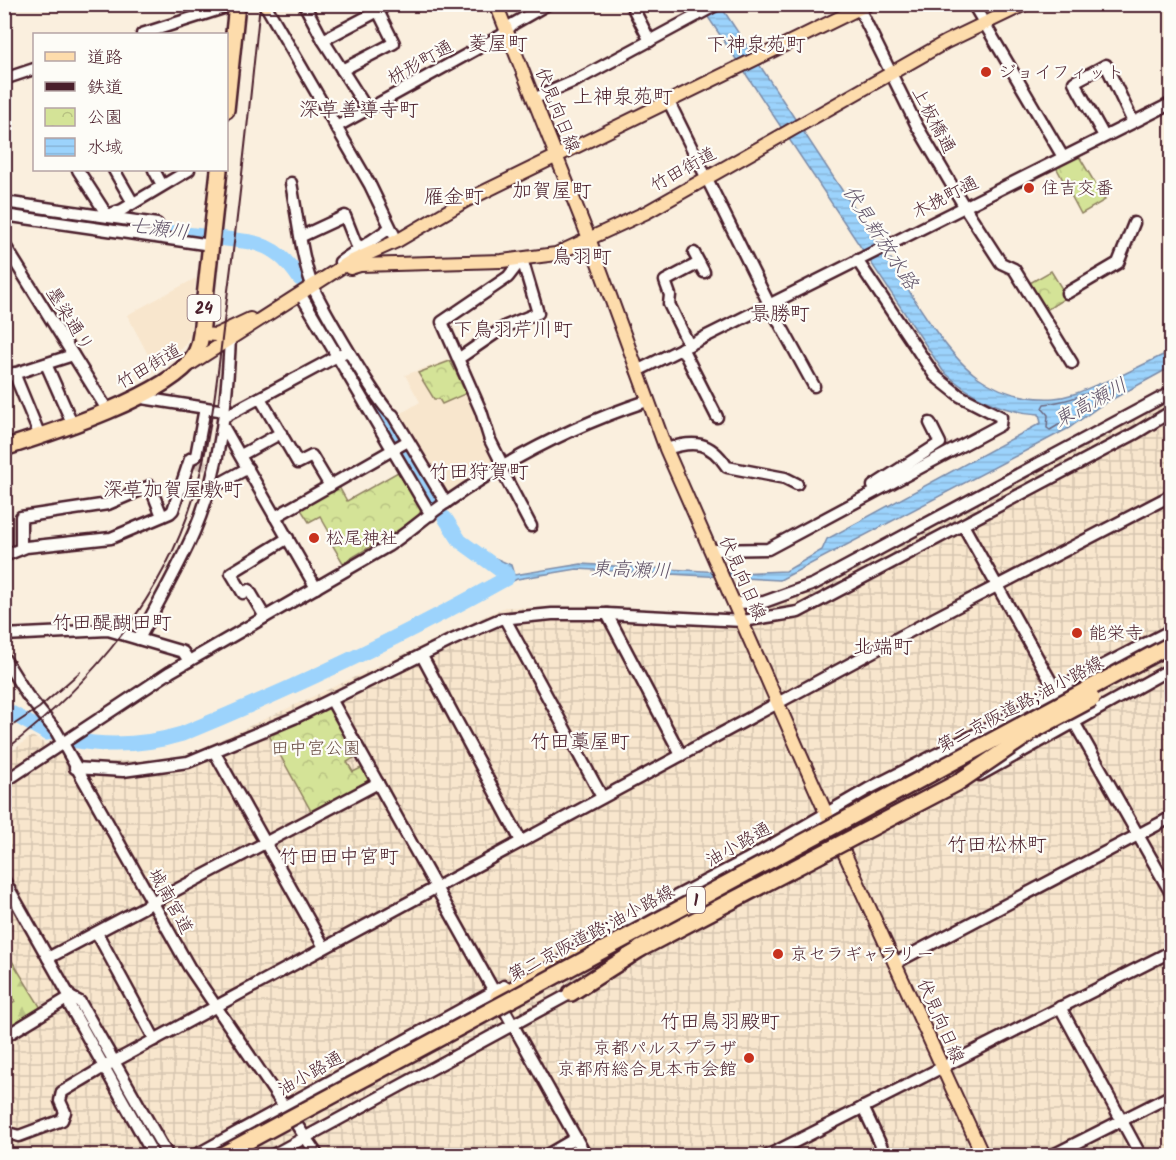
<svg xmlns="http://www.w3.org/2000/svg" width="1176" height="1160" viewBox="0 0 1176 1160" font-family="Kalam,'Klee One',sans-serif">
<defs>
<pattern id="industrial-grid" width="8" height="8" patternUnits="userSpaceOnUse" patternTransform="scale(1.5)"><rect width="8" height="8" fill="#f8e6cd"/><path d="M0 4h8M4 0v8" fill="none" stroke="#d6c5b0"/></pattern>
<pattern id="forest-firs" width="22" height="20" patternUnits="userSpaceOnUse" patternTransform="scale(1.5)"><rect width="22" height="20" fill="#d4e397"/><path d="M5 1l3.5 6h-7zM16 11l3.5 6h-7z" fill="#b8c282"/></pattern>
<pattern id="park-crowns" width="20" height="18" patternUnits="userSpaceOnUse" patternTransform="scale(1.5)"><rect width="20" height="18" fill="#d4e397"/><path d="M2 6a3 3 0 1 1 6 0M12 15a3 3 0 1 1 6 0" fill="none" stroke="#b8c282"/></pattern>
<pattern id="water-rules" width="6" height="5" patternUnits="userSpaceOnUse" patternTransform="scale(1.5)"><rect width="6" height="5" fill="#9cd3fc"/><path d="M0 2.5h6" fill="none" stroke="#88b5d8"/></pattern>
</defs>
<rect width="100%" height="100%" fill="#faefde"/>
<filter id="ink" filterUnits="userSpaceOnUse"><feTurbulence type="fractalNoise" baseFrequency=".0167" numOctaves="2"/><feDisplacementMap in="SourceGraphic" scale="12" xChannelSelector="R" yChannelSelector="G"/><feConvolveMatrix kernelMatrix="1 2 1 2 8 2 1 2 1" color-interpolation-filters="sRGB"/></filter>
<g filter="url(#ink)">
<g fill="#f8e6cd">
<path d="M196,278l-6,58 -7,12 -30,16 -26,-49z"/>
<path d="M451,359l13,23 33,80 -49,30 -3,-2 -45,-76 20,-12 -15,-27z"/>
</g>
<path fill="url(#industrial-grid)" d="M1171,387v768h-1166l-1,-398 28,-21 46,28 103,-6 324,-151 250,9z"/>
<path fill="url(#forest-firs)" stroke="#8f8161" stroke-width="1.5" d="M4,948l37,60 -36,24v-24l10,-7 -10,-18z"/>
<g fill="url(#park-crowns)" stroke="#8f8161" stroke-width="1.5">
<path d="M1077,153l28,47 -24,14 -26,-49z"/>
<path d="M1051,271l16,26 -22,14 -17,-27z"/>
<path d="M450,361l17,32 -25,11 -3,-5h-5l-16,-26z"/>
<path d="M398,472l23,38 -4,9 -74,44 -14,-24 3,-2 -12,-21 -11,6 -9,-14 38,-23 9,16z"/>
<path d="M326,706l7,2 26,47 -12,7 6,10 12,-6 7,12 -56,34 -5,-1 -41,-74v-5z"/>
</g>
<path fill="url(#water-rules)" stroke="#7b8ba8" stroke-width="1.5" d="M700,5h20l168,255 3,-1c9,18 22,39 35,58 32,49 64,84 128,81 22,-1 41,-15 60,-19l57,-28v16l-71,39 -31,22 -289,152 -203,-11 -60,10 -22,11 -4,-2 -1,-4 10,-10 -10,-6 5,-10 16,7 3,10 67,-11 157,9 48,-2 36,-21 5,-11 214,-116 -2,-9c-38,-2 -68,-17 -96,-43z"/>
<g fill="none" stroke-linecap="round" stroke-linejoin="round">
<path stroke="#6b677f" stroke-width="1.5" d="M1114,386l2,5 -66,39 -3,-2 1,-13 -6,-7 2,-4c28,-2 45,-14 70,-18z"/>
<g stroke="#9cd3fc" stroke-width="15">
<path d="M4,206l149,24 98,12c23,5 36,18 49,37"/>
<path d="M315,304l16,25"/>
<path d="M363,383l72,119"/>
<path d="M445,518l15,23 47,34"/>
<path d="M4,709l43,24"/>
<path d="M72,740c38,7 74,5 110,-6 112,-46 220,-97 325,-156"/>
</g>
<path stroke="#d7c5ba" stroke-width="10" stroke-dasharray="10 5" stroke-linecap="butt" d="M196,464l11,2"/>
<g stroke="#4a1f2b" stroke-width="15">
<g id="minor">
<path d="M304,4l19,36 44,69"/>
<path d="M631,4l19,37"/>
<path d="M857,4l60,122 47,80 37,57 13,6 58,94"/>
<path d="M973,4l90,153"/>
<path d="M266,6l104,179 27,56"/>
<path d="M142,34l94,-30"/>
<path d="M323,40l55,-29 16,32 -52,27"/>
<path d="M4,79l30,-10"/>
<path d="M533,99l44,-19 141,-76"/>
<path d="M669,102l100,202 45,82"/>
<path d="M336,127l166,-92 11,-11 35,-20"/>
<path d="M1104,136l-30,-54 32,-17 27,57"/>
<path d="M78,170l29,45 15,-5 67,-40"/>
<path d="M114,170l19,33"/>
<path d="M154,170l8,15"/>
<path d="M291,183c6,30 11,79 22,104 8,18 68,123 80,128l53,88"/>
<path d="M4,202l153,22 -1,12"/>
<path d="M4,215l207,30"/>
<path d="M302,236l43,-20 11,28 16,8"/>
<path d="M4,244l104,167"/>
<path d="M694,253l10,19"/>
<path d="M340,262l50,-34"/>
<path d="M1067,293l51,-30 16,-40"/>
<path d="M301,295l130,220"/>
<path d="M689,345l-20,-41 1,-9 -5,-14 34,-18"/>
<path d="M682,348l35,69"/>
<path d="M458,359l48,-33 32,-13 -16,-54 -14,18 -66,45 39,89 9,29 14,28"/>
<path d="M46,364l27,61"/>
<path d="M637,371l535,-268"/>
<path d="M14,373l26,63"/>
<path d="M4,377l69,-22"/>
<path d="M136,397l89,14"/>
<path d="M260,398l38,65 14,-7 18,30"/>
<path d="M224,417l119,-64"/>
<path d="M223,426l93,162"/>
<path d="M666,449c28,-9 44,-8 61,18l58,11 12,6"/>
<path d="M241,455l40,-22"/>
<path d="M501,469l30,57"/>
<path d="M210,484l7,1 31,-17"/>
<path d="M873,486l67,-43 -10,-20"/>
<path d="M275,517l133,-76"/>
<path d="M963,525l96,171"/>
<path d="M21,548v-31l87,-13 42,-18 12,30"/>
<path d="M711,550l57,-1 232,-124 1,-8 -41,-21 -25,-20 -78,-116"/>
<path d="M4,556l22,-9 85,-9 59,-25 3,-3 17,-51 6,-3 9,-48"/>
<path d="M735,603l29,-1 50,-18 358,-192"/>
<path d="M607,614l74,141"/>
<path d="M265,617l-16,-27 -6,3 -12,-20 57,-35"/>
<path d="M505,619l97,178"/>
<path d="M4,635l104,-5 75,22 6,9"/>
<path d="M139,639c18,-35 39,-70 55,-107 26,-60 33,-129 36,-194"/>
<path d="M422,656l99,185"/>
<path d="M4,658l23,37 29,36 133,236 129,189"/>
<path d="M332,701l254,455"/>
<path d="M1070,715l102,180"/>
<path d="M215,753l109,194"/>
<path d="M75,768l48,3 65,-9 106,-44 158,-78 48,-21 52,-5h55l136,7 55,-9 338,-179 36,-22"/>
<path d="M980,775l192,-107"/>
<path d="M4,782l166,-110 218,-126c21,-14 38,-30 59,-44 60,-42 130,-78 200,-101"/>
<path d="M4,880l66,117v9l84,150"/>
<path d="M97,933l58,107"/>
<path d="M577,948l169,-88 122,-71 132,-67 56,-32 116,-60"/>
<path d="M48,958l330,-175"/>
<path d="M895,963l277,-146"/>
<path d="M70,997l10,5 88,154"/>
<path d="M1060,1007l81,149"/>
<path d="M4,1037l66,-40"/>
<path d="M863,1107l23,49"/>
<path d="M4,1132l15,4 43,-16 3,-8 -5,-11 2,-9 42,-25 831,-449 237,-123"/>
<path d="M194,1156l310,-170"/>
<path d="M271,1156l306,-166"/>
<path d="M545,1156l31,-18"/>
<path d="M767,1156l405,-205"/>
<path d="M1051,1156l121,-61"/>
</g>
</g>
<g stroke="#4a1f2b" stroke-width="16">
<g id="major">
<path d="M496,4l94,237 76,208 160,364 157,343"/>
<path d="M266,6l1,-2"/>
<path d="M350,268l10,-3 142,-4 54,-7 91,-42 299,-170 79,-38"/>
<path d="M201,334l15,1 34,-16"/>
<path d="M189,365l159,-102 49,-22 68,-40 403,-197"/>
</g>
</g>
<g stroke="#4a1f2b" stroke-width="20">
<g id="highway">
<path d="M226,110l11,-106"/>
<path d="M4,448c47,-15 164,-52 190,-92 5,-7 6,-15 7,-22l18,-164"/>
<path d="M571,993l69,-44"/>
<path d="M498,997l93,-48"/>
</g>
</g>
<use href="#minor" stroke="#fdfcf7" stroke-width="10"/>
<use href="#major" stroke="#fddcac" stroke-width="12"/>
<use href="#highway" stroke="#fddcac" stroke-width="15"/>
<g stroke="#4a1f2b" stroke-width="2">
<path d="M4,731l35,-23 41,-36"/>
<path d="M4,751c89,-68 165,-159 194,-269 16,-60 21,-122 29,-184 13,-97 23,-196 33,-294"/>
</g>
<g stroke="#4a1f2b" stroke-width="20" stroke-linecap="butt">
<g id="highway-bridge">
<path d="M1021,737l71,-38"/>
<path d="M640,949l317,-166 72,-49"/>
<path d="M220,1156l952,-512"/>
</g>
</g>
<use href="#highway-bridge" stroke="#fddcac" stroke-width="15"/>
</g>
</g>
<g fill="#c8321e" stroke="#fdfcf7" stroke-width="2">
<circle cx="986" cy="72" r="6"/>
<circle cx="1029" cy="188" r="6"/>
<circle cx="314" cy="538" r="6"/>
<circle cx="1077" cy="633" r="6"/>
<circle cx="778" cy="954" r="6"/>
<circle cx="749" cy="1058" r="6"/>
</g>
<g text-anchor="middle" stroke-width="4.5" stroke-linejoin="round" paint-order="stroke">
<g fill="#fdfcf7" stroke="#806168" stroke-width="1.5">
<rect x="187.5" y="295" width="33" height="26" rx="4.5"/>
<rect x="687" y="887" width="18" height="26" rx="4.5"/>
</g>
<g font-size="16" font-weight="bold" fill="#4a1f2b">
<text x="204" y="314">24</text>
<text x="696" y="906">1</text>
</g>
<g font-size="18" fill="#4a1f2b" stroke="#fdfcf7">
<text transform="translate(420 62) rotate(-29)" y="6">枡形町通</text>
<text transform="translate(558 110) rotate(68)" y="6">伏見向日線</text>
<text transform="translate(934 120) rotate(62)" y="6">上板橋通</text>
<text transform="translate(683 169) rotate(-29)" y="6">竹田街道</text>
<text transform="translate(945 197) rotate(-27)" y="6">木挽町通</text>
<text transform="translate(70 319) rotate(58)" y="6">墨染通り</text>
<text transform="translate(149 366) rotate(-30)" y="6">竹田街道</text>
<text transform="translate(743 578) rotate(66)" y="6">伏見向日線</text>
<text transform="translate(1020 704) rotate(-28)" y="6">第二京阪道路;油小路線</text>
<text transform="translate(738 844) rotate(-29)" y="6">油小路通</text>
<text transform="translate(171 901) rotate(61)" y="6">城南宮道</text>
<text transform="translate(591 933) rotate(-28)" y="6">第二京阪道路;油小路線</text>
<text transform="translate(941 1021) rotate(66)" y="6">伏見向日線</text>
<text transform="translate(310 1073) rotate(-29)" y="6">油小路通</text>
</g>
<g font-size="18" fill="#4a1f2b" stroke="#fdfcf7" text-anchor="start">
<text x="998" y="78">ジョイフィット</text>
<text x="1041" y="194">住吉交番</text>
<text x="326" y="544">松尾神社</text>
<text x="1089" y="639">能栄寺</text>
<text x="790" y="960">京セラギャラリー</text>
<text x="737" y="1054" text-anchor="end">京都パルスプラザ<tspan x="737" dy="21">京都府総合見本市会館</tspan></text>
</g>
<g font-size="18" fill="#6c5046" stroke="#fdfcf7">
<text x="316" y="754">田中宮公園</text>
</g>
<g font-size="20" fill="#4a1f2b" stroke="#fdfcf7">
<text x="498" y="50">菱屋町</text>
<text x="756" y="51">下神泉苑町</text>
<text x="623" y="103">上神泉苑町</text>
<text x="359" y="116">深草善導寺町</text>
<text x="552" y="197">加賀屋町</text>
<text x="454" y="203">雁金町</text>
<text x="582" y="263">鳥羽町</text>
<text x="780" y="320">景勝町</text>
<text x="513" y="336">下鳥羽芹川町</text>
<text x="479" y="478">竹田狩賀町</text>
<text x="173" y="496">深草加賀屋敷町</text>
<text x="112" y="629">竹田醍醐田町</text>
<text x="883" y="653">北端町</text>
<text x="580" y="748">竹田藁屋町</text>
<text x="997" y="851">竹田松林町</text>
<text x="339" y="863">竹田田中宮町</text>
<text x="720" y="1028">竹田鳥羽殿町</text>
</g>
<g font-size="20" font-style="italic" fill="#63556a" stroke="#fdfcf7">
<text transform="translate(159 228) rotate(8)" y="7">七瀬川</text>
<text transform="translate(881 237) rotate(57)" y="7">伏見新放水路</text>
<text transform="translate(1090 402) rotate(-29)" y="7">東高瀬川</text>
<text transform="translate(631 569) rotate(2)" y="7">東高瀬川</text>
</g>
</g>
<rect width="1176" height="1160" fill="none" stroke="#fdfcf7" stroke-width="24"/>
<rect x="12" y="12" width="1152" height="1136" fill="none" stroke="#4a1f2b" stroke-width="2" filter="url(#ink)"/>
<rect x="33" y="33" width="195" height="138" fill="#fdfcf7" stroke="#b5a4a5" stroke-width="1.5"/>
<rect x="45" y="52" width="30" height="9" fill="#fddcac" stroke="#b5a4a5" stroke-width="1.5"/>
<text x="87" y="63" font-size="18" fill="#4a1f2b">道路</text>
<rect x="45" y="82" width="30" height="9" fill="#4a1f2b" stroke="#b5a4a5" stroke-width="1.5"/>
<text x="87" y="93" font-size="18" fill="#4a1f2b">鉄道</text>
<rect x="45" y="108" width="30" height="18" fill="url(#park-crowns)" stroke="#b5a4a5" stroke-width="1.5"/>
<text x="87" y="123" font-size="18" fill="#4a1f2b">公園</text>
<rect x="45" y="138" width="30" height="18" fill="url(#water-rules)" stroke="#b5a4a5" stroke-width="1.5"/>
<text x="87" y="153" font-size="18" fill="#4a1f2b">水域</text>
</svg>
